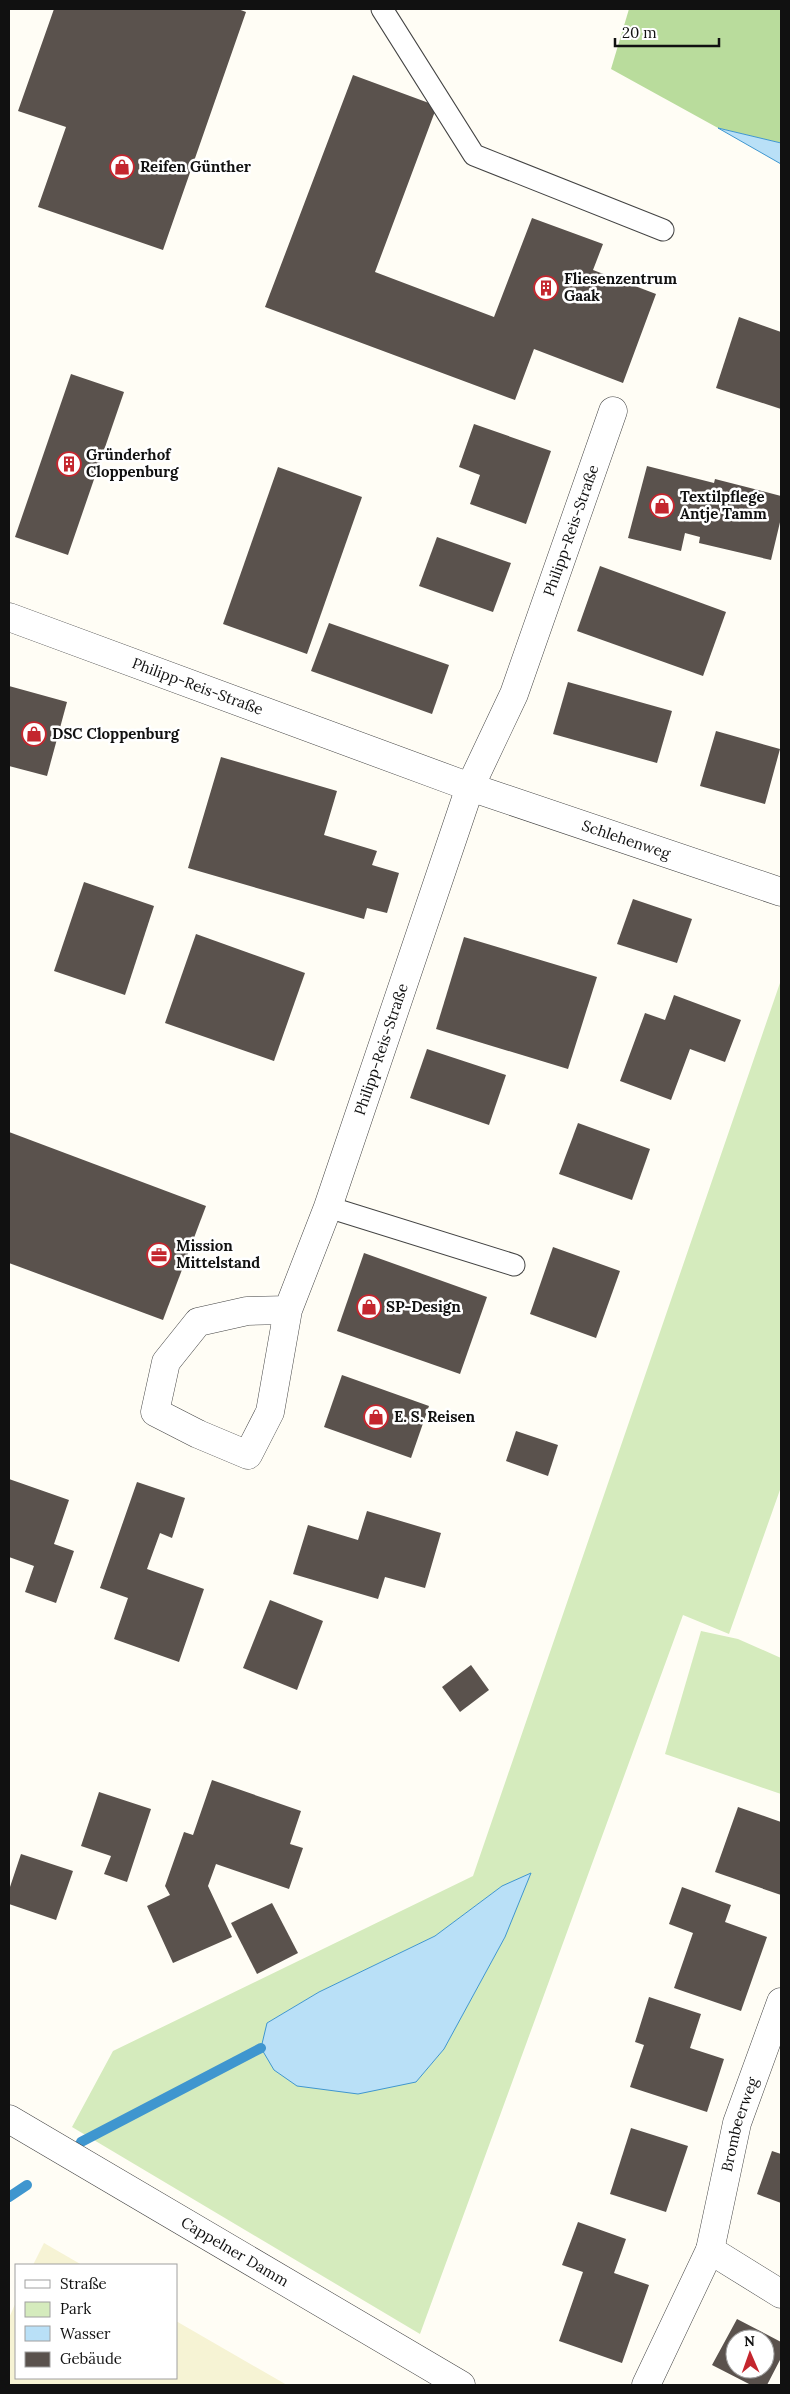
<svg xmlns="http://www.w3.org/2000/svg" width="790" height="2394" viewBox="0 0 790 2394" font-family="Lora,serif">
<rect width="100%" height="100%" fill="#fffdf5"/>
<g fill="#f6f3d4">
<path d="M44,2243l38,22h-49z"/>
<path d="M16,2302v76h160v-57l111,64h-278v-67z"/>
</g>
<g fill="#d5ebbd" fill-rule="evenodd">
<path d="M781,980v507l-52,147 -46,-19 -263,719 -348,-207 41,-76 360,-175zM502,1886l3,51 -61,112 -28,33 -149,-59 52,-31 116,-56z"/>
<path d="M701,1631l37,8 43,19v136l-116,-40z"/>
</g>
<path fill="#b9dc9c" d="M629,9h152v134l-63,-15 -107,-59z"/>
<g fill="#b9e0f7" stroke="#3f96cf">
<path d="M718,128l63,15v21z"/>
<path d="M531,1873l-26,64 -61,112 -28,33 -58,12 -61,-8 -23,-16 -13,-22 6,-25 52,-31 116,-56 67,-50z"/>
</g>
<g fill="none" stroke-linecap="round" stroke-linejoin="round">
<g stroke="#3f96cf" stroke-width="10">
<path d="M81,2142l180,-94"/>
<path d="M9,2197l18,-12"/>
</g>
</g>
<g fill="#5a524d" fill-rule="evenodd">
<path d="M54,9h184l8,3 -83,238 -125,-43 28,-80 -48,-16z"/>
<path d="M353,75l84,31 -62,166 119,45 38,-99 71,26 -10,26 63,24 -33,89 -89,-34 -19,51 -250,-93z"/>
<path d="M739,317l42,15v77l-65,-21z"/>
<path d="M71,374l53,18 -56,163 -53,-18z"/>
<path d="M474,424l77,27 -25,73 -56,-20 10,-29 -21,-8z"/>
<path d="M647,466l67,17 1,-4 66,17v22l-10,42 -72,-17 1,-6 -15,-4 -4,18 -53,-13z"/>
<path d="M278,467l84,30 -55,157 -84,-30z"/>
<path d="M437,537l74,26 -18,49 -74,-26z"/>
<path d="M600,566l126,46 -23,64 -126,-45z"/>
<path d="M329,623l120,42 -17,49 -121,-43z"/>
<path d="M568,682l104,29 -15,52 -104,-29z"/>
<path d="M9,686l58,16 -20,74 -38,-10z"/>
<path d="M716,731l64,18 -15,55 -65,-18z"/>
<path d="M221,757l116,34 -13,44 53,16 -5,14 27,8 -12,40 -20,-5 -3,11 -176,-51z"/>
<path d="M84,882l70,24 -29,89 -71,-24z"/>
<path d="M633,899l59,20 -15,44 -60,-19z"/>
<path d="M196,934l109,39 -31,88 -109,-38z"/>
<path d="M464,937l133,40 -29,92 -132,-40z"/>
<path d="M674,995l67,25 -16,42 -35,-13 -19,51 -51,-19 25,-68 20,7z"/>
<path d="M427,1049l79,26 -17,50 -79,-27z"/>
<path d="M578,1123l72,26 -18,51 -73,-26z"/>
<path d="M9,1132l197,74 -43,114 -154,-57z"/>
<path d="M553,1247l67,24 -24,67 -66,-24z"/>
<path d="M364,1253l123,44 -27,77 -123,-43z"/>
<path d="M342,1375l87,31 -18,52 -87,-31z"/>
<path d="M516,1431l42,14 -10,31 -42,-15z"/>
<path d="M9,1479l60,21 -15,44 20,7 -18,52 -31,-11 9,-26 -25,-9z"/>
<path d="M137,1482l48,16 -13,40 -12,-5 -13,36 57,20 -25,73 -65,-23 14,-41 -28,-10z"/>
<path d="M367,1511l74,22 -16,55 -40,-11 -7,22 -85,-25 15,-49 50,15z"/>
<path d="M270,1600l53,21 -26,69 -54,-22z"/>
<path d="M471,1665l18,25 -29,22 -18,-25z"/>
<path d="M212,1780l89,31 -11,33 13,4 -14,41 -73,-25 -8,22 24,51 -59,26 -26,-57 23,-11 -5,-9 19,-54 9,3z"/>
<path d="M99,1792l52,17 -24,73 -23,-8 7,-18 -30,-10z"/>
<path d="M738,1807l43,15v73l-66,-23z"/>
<path d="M21,1854l52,17 -17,49 -47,-16v-14z"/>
<path d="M682,1887l49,18 -6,17 42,15 -26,74 -67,-23 19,-55 -24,-9z"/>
<path d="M272,1903l26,50 -41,21 -26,-51z"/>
<path d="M649,1997l52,17 -11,34 34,11 -17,53 -77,-25 14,-42 -9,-3z"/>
<path d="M631,2128l57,18 -22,66 -56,-18z"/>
<path d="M772,2151l9,3v49l-24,-9z"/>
<path d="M578,2222l48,17 -12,34 35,12 -27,78 -63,-22 24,-69 -21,-7z"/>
<path d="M737,2319l44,23v16l-14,27h-16l-39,-20zM735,2339h30v30h-30z"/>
</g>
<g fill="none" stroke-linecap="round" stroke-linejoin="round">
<g stroke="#444" stroke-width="23">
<g id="service">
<path d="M382,9l92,146 189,75"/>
<path d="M328,1207l186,58"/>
</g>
</g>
<g stroke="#444" stroke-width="29">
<g id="minor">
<path id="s1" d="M9,617l461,170 311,105"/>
<path id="s2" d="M288,1310l-18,102 -22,43 -50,-21 -43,-22 11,-50 32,-40 49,-11 41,-1 40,-103 142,-420 44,-93 99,-283"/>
<path id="s3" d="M9,2119l452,266"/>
<path id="s4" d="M710,2250l27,-127 44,-121"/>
<path d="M646,2385l64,-135 71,44"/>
</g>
</g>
<use href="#service" stroke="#fff" stroke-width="21"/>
<use href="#minor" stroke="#fff" stroke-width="28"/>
</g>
<defs>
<g id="shop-ring" transform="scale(1.25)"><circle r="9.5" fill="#fff" stroke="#c4262e" stroke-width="1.5"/><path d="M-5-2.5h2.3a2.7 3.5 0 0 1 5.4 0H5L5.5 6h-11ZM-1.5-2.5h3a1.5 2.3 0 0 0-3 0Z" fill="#c4262e"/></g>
<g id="building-ring" transform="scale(1.25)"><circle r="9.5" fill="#fff" stroke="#c4262e" stroke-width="1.5"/><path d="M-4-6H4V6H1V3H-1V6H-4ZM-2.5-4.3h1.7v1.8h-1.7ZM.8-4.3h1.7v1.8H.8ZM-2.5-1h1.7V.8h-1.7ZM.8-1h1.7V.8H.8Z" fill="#c4262e"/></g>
<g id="office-ring" transform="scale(1.25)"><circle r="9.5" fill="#fff" stroke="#c4262e" stroke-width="1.5"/><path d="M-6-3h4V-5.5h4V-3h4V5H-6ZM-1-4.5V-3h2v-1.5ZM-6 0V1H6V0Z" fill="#c4262e"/></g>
</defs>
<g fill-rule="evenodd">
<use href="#shop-ring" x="122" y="167"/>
<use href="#building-ring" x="546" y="288"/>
<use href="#building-ring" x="69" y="464"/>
<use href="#shop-ring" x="662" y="506"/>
<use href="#shop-ring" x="34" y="734"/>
<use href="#office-ring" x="159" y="1255"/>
<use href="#shop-ring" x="369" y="1307"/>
<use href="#shop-ring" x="376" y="1417"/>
</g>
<g text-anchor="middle" stroke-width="5" stroke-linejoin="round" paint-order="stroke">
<g font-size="15" font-weight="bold" fill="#111" stroke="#fff" text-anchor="start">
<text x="140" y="172">Reifen Günther</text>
<text x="564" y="284">Fliesenzentrum<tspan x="564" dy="17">Gaak</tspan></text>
<text x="86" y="460">Gründerhof<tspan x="86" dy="17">Cloppenburg</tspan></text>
<text x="680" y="502">Textilpflege<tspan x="680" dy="17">Antje Tamm</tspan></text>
<text x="52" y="739">DSC Cloppenburg</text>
<text x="176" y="1251">Mission<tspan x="176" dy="17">Mittelstand</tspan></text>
<text x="386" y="1312">SP-Design</text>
<text x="394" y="1422">E. S. Reisen</text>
</g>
<g font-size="15" fill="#111" stroke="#fff">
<text dy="5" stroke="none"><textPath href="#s2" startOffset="1278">Philipp-Reis-Straße</textPath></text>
<text dy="5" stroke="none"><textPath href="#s1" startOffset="201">Philipp-Reis-Straße</textPath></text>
<text dy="5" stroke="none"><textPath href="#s1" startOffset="656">Schlehenweg</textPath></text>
<text dy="5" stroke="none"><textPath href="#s2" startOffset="725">Philipp-Reis-Straße</textPath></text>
<text dy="5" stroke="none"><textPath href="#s4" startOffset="129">Brombeerweg</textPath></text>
<text dy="5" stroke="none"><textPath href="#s3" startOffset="262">Cappelner Damm</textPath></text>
</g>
</g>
<rect width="790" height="2394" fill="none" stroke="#111111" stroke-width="20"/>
<rect x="15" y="2264" width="162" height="115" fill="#ffffff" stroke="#a0a0a0"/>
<rect x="25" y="2280" width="25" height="8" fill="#ffffff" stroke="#a0a0a0"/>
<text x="60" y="2289" font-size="15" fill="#111111">Straße</text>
<rect x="25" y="2302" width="25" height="15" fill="#d5ebbd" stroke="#a0a0a0"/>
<text x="60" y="2314" font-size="15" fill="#111111">Park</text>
<rect x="25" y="2326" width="25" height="15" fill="#b9e0f7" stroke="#a0a0a0"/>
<text x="60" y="2339" font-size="15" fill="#111111">Wasser</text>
<rect x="25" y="2352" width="25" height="15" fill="#5a524d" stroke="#a0a0a0"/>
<text x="60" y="2364" font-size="15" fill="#111111">Gebäude</text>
<g transform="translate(750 2354) rotate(358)"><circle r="24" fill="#ffffff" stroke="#a0a0a0"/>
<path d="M0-4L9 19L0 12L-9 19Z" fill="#c4262e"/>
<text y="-8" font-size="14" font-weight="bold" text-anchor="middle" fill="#111111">N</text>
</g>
<path d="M615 38v8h104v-8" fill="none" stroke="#111111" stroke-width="2.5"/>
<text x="622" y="38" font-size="15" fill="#111111" stroke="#ffffff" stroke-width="4" paint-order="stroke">20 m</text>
</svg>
